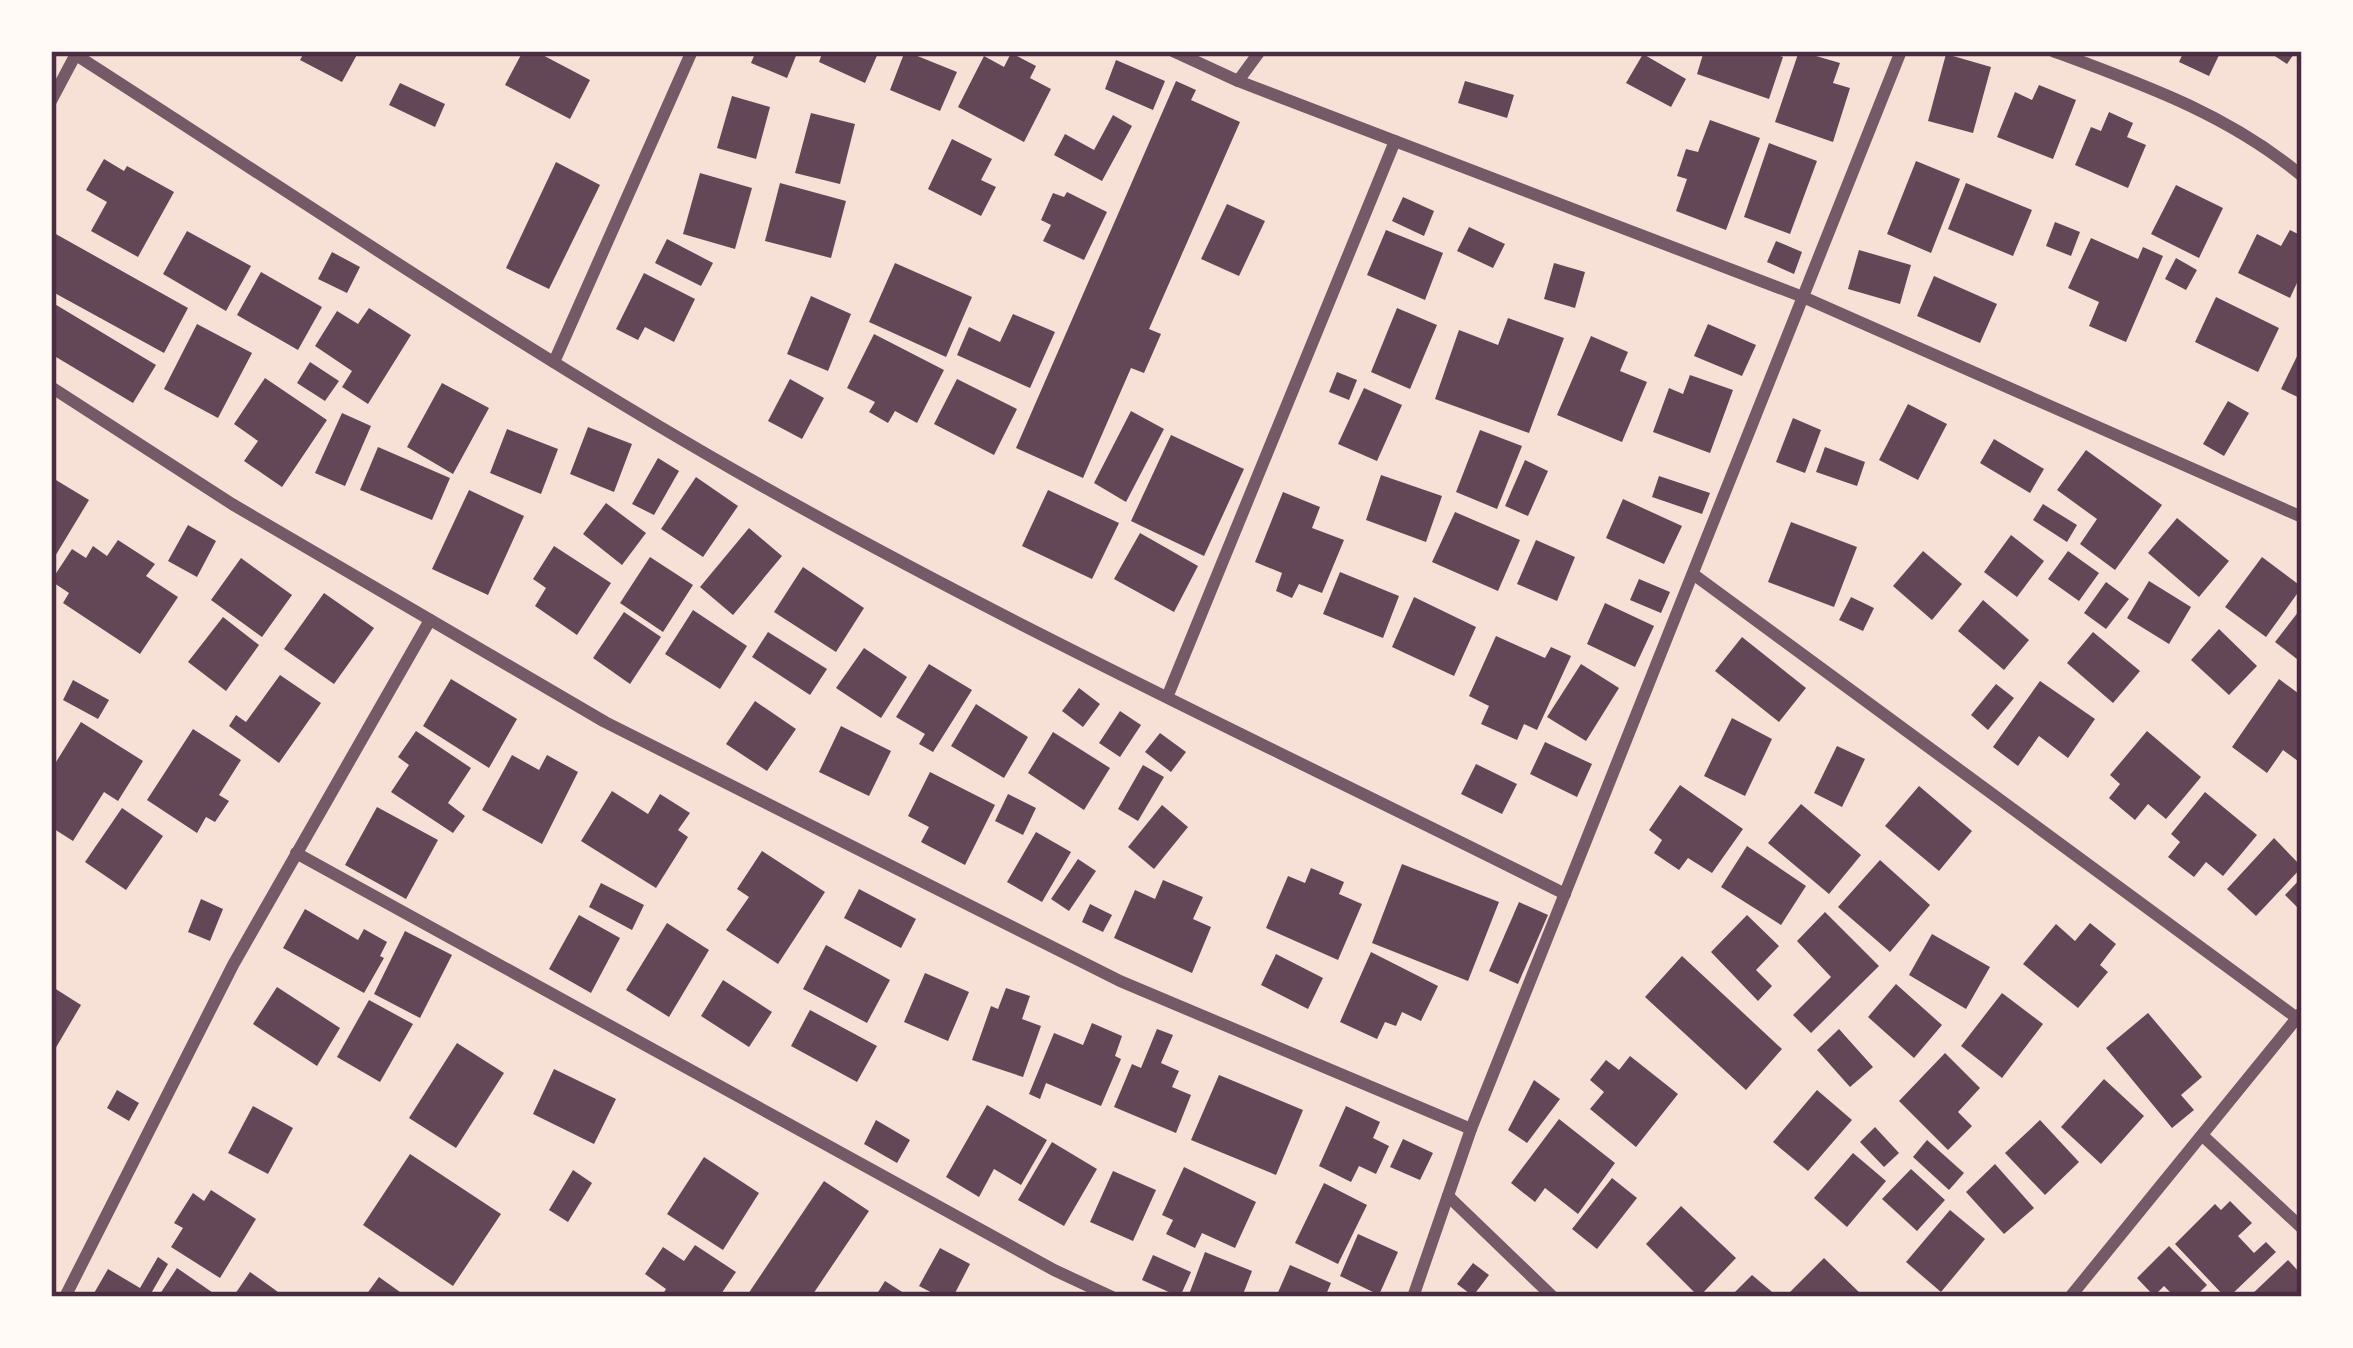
<svg xmlns="http://www.w3.org/2000/svg" width="2353" height="1348" viewBox="0 0 2353 1348" font-family="Ubuntu,sans-serif">
<rect width="100%" height="100%" fill="#f7e1d7"/>
<g fill="#644757">
<path d="M305,51h54l-17,31 -42,-22z"/>
<path d="M523,51h12l55,29 -20,39 -65,-34z"/>
<path d="M756,51h42l-11,27 -36,-15z"/>
<path d="M823,51h56l-14,32 -46,-21z"/>
<path d="M905,51l52,21 -17,39 -50,-21z"/>
<path d="M1704,51h62l17,6 -14,42 -72,-25z"/>
<path d="M1799,51l41,12 -7,20 17,5 -17,54 -58,-20z"/>
<path d="M2184,51h37l-12,25 -30,-14z"/>
<path d="M2267,51h29l-9,13z"/>
<path d="M1011,53l25,13 -6,12 21,11 -27,53 -66,-35 26,-51 20,11z"/>
<path d="M1643,54l43,25 -15,28 -45,-24z"/>
<path d="M1946,54l45,13 -18,66 -45,-12z"/>
<path d="M1116,60l49,21 -12,29 -48,-21z"/>
<path d="M1176,81l20,9 -5,10 49,22 -91,207 12,5 -17,39 -13,-5 -48,110 -67,-30z"/>
<path d="M1465,81l49,14 -7,23 -49,-15z"/>
<path d="M400,83l45,21 -10,23 -46,-22z"/>
<path d="M2039,85l37,15 -23,59 -56,-22 18,-45 17,8z"/>
<path d="M732,96l38,11 -14,52 -39,-11z"/>
<path d="M2109,112l24,11 -6,14 19,8 -18,43 -53,-23 16,-38 10,4z"/>
<path d="M811,113l44,11 -15,60 -45,-11z"/>
<path d="M1113,115l19,11 -30,55 -48,-26 11,-21 29,16z"/>
<path d="M1710,120l50,18 -34,92 -50,-19 11,-32 -10,-3 9,-27 12,3z"/>
<path d="M952,139l40,20 -11,21 15,7 -15,29 -53,-27z"/>
<path d="M1769,143l48,18 -27,73 -46,-17z"/>
<path d="M104,159l20,12 3,-5 47,26 -36,65 -47,-26 16,-29 -21,-12z"/>
<path d="M1916,161l44,18 -29,74 -44,-19z"/>
<path d="M556,162l44,23 -51,104 -43,-21z"/>
<path d="M700,173l52,15 -17,61 -52,-15z"/>
<path d="M780,183l66,18 -15,57 -66,-17z"/>
<path d="M1966,183l66,27 -19,46 -65,-27z"/>
<path d="M2176,185l47,23 -24,50 -48,-24z"/>
<path d="M1067,192l40,20 -23,48 -41,-19 8,-16 -10,-5 12,-27 11,4z"/>
<path d="M1403,197l31,14 -10,25 -32,-15z"/>
<path d="M1227,204l38,17 -26,55 -38,-17z"/>
<path d="M2055,222l25,10 -9,24 -25,-10z"/>
<path d="M1469,227l36,17 -12,24 -36,-17z"/>
<path d="M1386,230l57,23 -18,47 -58,-25z"/>
<path d="M2290,230l12,6v36l-12,26 -52,-25 19,-39 24,12z"/>
<path d="M187,231l64,35 -25,45 -63,-37z"/>
<path d="M54,233l134,75 -24,45 -113,-62z"/>
<path d="M2091,238l47,21 5,-12 20,9 -37,86 -37,-16 10,-24 -31,-14z"/>
<path d="M667,239l46,24 -12,23 -46,-23z"/>
<path d="M1776,241l26,11 -8,22 -27,-12z"/>
<path d="M1859,250l52,15 -11,39 -52,-15z"/>
<path d="M332,252l28,15 -13,26 -29,-14z"/>
<path d="M2176,258l21,12 -11,20 -21,-11z"/>
<path d="M895,263l77,34 -26,60 -77,-35z"/>
<path d="M1554,263l31,9 -10,36 -31,-9z"/>
<path d="M261,272l61,35 -24,43 -61,-35z"/>
<path d="M644,273l51,26 -21,43 -29,-15 -7,13 -22,-11z"/>
<path d="M1934,276l63,28 -17,39 -63,-27z"/>
<path d="M811,296l40,18 -23,57 -41,-17z"/>
<path d="M2216,297l63,31 -21,44 -63,-30z"/>
<path d="M53,303l103,62 -23,38 -82,-49z"/>
<path d="M369,308l42,27 -43,69 -26,-17 10,-16 -37,-25 22,-35 21,13z"/>
<path d="M1397,308l40,17 -27,64 -39,-17z"/>
<path d="M1013,314l42,18 -25,56 -73,-33 12,-28 31,15z"/>
<path d="M1508,318l56,20 -35,95 -94,-34 24,-69 39,15z"/>
<path d="M197,324l55,29 -34,65 -54,-29z"/>
<path d="M1708,324l48,21 -14,31 -48,-20z"/>
<path d="M874,334l70,36 -27,53 -22,-12 -7,12 -19,-11 6,-10 -28,-14z"/>
<path d="M1591,336l37,16 -8,19 27,11 -25,60 -65,-27z"/>
<path d="M2302,346v53l-21,-10z"/>
<path d="M310,362l29,19 -14,20 -28,-18z"/>
<path d="M1337,372l20,8 -8,20 -20,-8z"/>
<path d="M1690,375l43,15 -23,63 -57,-21 16,-44 14,6z"/>
<path d="M265,378l62,42 -45,67 -38,-26 14,-20 -24,-17z"/>
<path d="M790,379l34,19 -22,41 -34,-18z"/>
<path d="M957,379l60,30 -23,46 -60,-31z"/>
<path d="M442,383l47,25 -36,66 -46,-27z"/>
<path d="M1364,388l38,17 -25,56 -39,-17z"/>
<path d="M2228,401l21,12 -25,43 -21,-12z"/>
<path d="M1908,404l39,20 -29,56 -39,-20z"/>
<path d="M1131,411l33,18 -38,73 -32,-19z"/>
<path d="M342,413l29,13 -26,60 -30,-13z"/>
<path d="M1793,418l28,12 -16,43 -29,-11z"/>
<path d="M588,427l44,17 -18,48 -44,-18z"/>
<path d="M507,429l51,20 -17,45 -51,-21z"/>
<path d="M1480,430l42,16 -25,63 -41,-17z"/>
<path d="M1171,435l73,34 -40,87 -73,-35z"/>
<path d="M1994,439l50,30 -14,24 -50,-30z"/>
<path d="M378,447l72,31 -18,42 -72,-30z"/>
<path d="M1825,447l40,15 -8,24 -41,-14z"/>
<path d="M2086,450l76,55 -47,65 -35,-26 17,-25 -40,-29z"/>
<path d="M658,458l21,13 -25,44 -22,-11z"/>
<path d="M1525,460l23,11 -20,45 -23,-10z"/>
<path d="M1381,475l61,21 -16,46 -60,-22z"/>
<path d="M1659,476l51,17 -8,21 -50,-17z"/>
<path d="M51,477l38,23 -38,63z"/>
<path d="M696,477l42,29 -35,51 -42,-28z"/>
<path d="M469,490l55,26 -36,79 -56,-26z"/>
<path d="M1048,490l71,33 -27,56 -70,-33z"/>
<path d="M1283,492l37,15 -8,21 32,12 -22,53 -23,-9 -7,14 -16,-7 6,-18 -27,-11z"/>
<path d="M1623,499l59,27 -18,38 -58,-26z"/>
<path d="M606,503l40,30 -24,32 -39,-31z"/>
<path d="M2043,504l34,21 -10,17 -34,-22z"/>
<path d="M1455,512l65,28 -22,51 -66,-29z"/>
<path d="M2177,518l52,43 -30,36 -51,-44z"/>
<path d="M1791,522l66,25 -23,60 -66,-25z"/>
<path d="M188,525l28,16 -19,36 -29,-16z"/>
<path d="M749,528l33,28 -49,59 -33,-28z"/>
<path d="M1140,533l58,33 -24,46 -60,-33z"/>
<path d="M2011,535l33,26 -27,36 -33,-25z"/>
<path d="M118,540l37,24 -9,12 32,21 -38,57 -77,-51 6,-10 -18,-12 21,-32 14,9 7,-12 14,10z"/>
<path d="M1536,540l39,17 -18,44 -40,-17z"/>
<path d="M554,546l57,37 -34,52 -42,-29 11,-18 -13,-9z"/>
<path d="M1923,551l39,33 -30,36 -39,-34z"/>
<path d="M2068,551l31,22 -20,28 -31,-22z"/>
<path d="M650,557l43,28 -30,47 -43,-29z"/>
<path d="M2262,557l40,30 -36,50 -41,-30z"/>
<path d="M241,558l51,37 -30,42 -51,-37z"/>
<path d="M803,567l61,41 -28,44 -62,-40z"/>
<path d="M1340,572l59,24 -16,42 -60,-24z"/>
<path d="M1639,579l31,13 -9,21 -31,-13z"/>
<path d="M2149,581l42,26 -22,37 -42,-26z"/>
<path d="M2106,582l23,17 -23,30 -22,-16z"/>
<path d="M324,593l50,35 -40,56 -50,-35z"/>
<path d="M1414,597l62,30 -22,49 -62,-29z"/>
<path d="M1851,597l23,11 -11,23 -24,-11z"/>
<path d="M1983,600l46,40 -25,30 -46,-39z"/>
<path d="M1605,603l49,23 -19,41 -48,-23z"/>
<path d="M2302,607v56l-27,-21z"/>
<path d="M693,610l54,36 -27,43 -55,-35z"/>
<path d="M624,612l37,25 -31,47 -37,-26z"/>
<path d="M223,617l36,28 -33,46 -38,-29z"/>
<path d="M2219,629l38,37 -28,29 -38,-35z"/>
<path d="M768,632l59,37 -17,26 -58,-38z"/>
<path d="M2093,632l47,39 -27,32 -46,-40z"/>
<path d="M1496,636l49,22 6,-11 20,9 -34,74 -13,-6 -7,16 -36,-16 8,-18 -20,-10z"/>
<path d="M1742,637l64,51 -27,34 -64,-51z"/>
<path d="M864,648l43,29 -26,41 -45,-30z"/>
<path d="M929,664l43,26 -39,62 -14,-8 6,-10 -29,-17z"/>
<path d="M1581,664l38,24 -33,53 -39,-24z"/>
<path d="M280,675l41,28 -42,60 -50,-37 7,-11 10,7z"/>
<path d="M451,679l66,40 -28,49 -66,-42z"/>
<path d="M2279,679l23,17v68l-19,-14 -16,23 -35,-26z"/>
<path d="M73,680l36,20 -11,19 -35,-19z"/>
<path d="M2040,681l55,38 -27,39 -29,-22 -21,30 -25,-19z"/>
<path d="M1996,684l18,14 -26,32 -17,-15z"/>
<path d="M1079,688l21,16 -17,23 -21,-16z"/>
<path d="M755,701l41,28 -29,42 -41,-27z"/>
<path d="M976,704l52,33 -24,41 -53,-32z"/>
<path d="M1120,711l21,14 -21,32 -21,-14z"/>
<path d="M1732,718l40,21 -27,57 -41,-20z"/>
<path d="M81,722l62,39 -25,40 -14,-9 -31,49 -22,-14v-57z"/>
<path d="M841,726l50,25 -22,45 -50,-24z"/>
<path d="M193,729l48,31 -22,35 10,6 -14,21 -9,-5 -9,16 -50,-33z"/>
<path d="M416,731l55,37 -23,35 17,13 -12,17 -62,-41 18,-27 -11,-8z"/>
<path d="M2147,731l54,46 -35,42 -18,-15 -13,16 -26,-22 11,-14 -10,-9z"/>
<path d="M1053,732l57,36 -26,42 -56,-37z"/>
<path d="M1160,733l26,19 -15,20 -26,-20z"/>
<path d="M1545,742l47,22 -15,33 -47,-23z"/>
<path d="M1837,746l28,13 -23,48 -28,-14z"/>
<path d="M512,755l27,15 8,-15 31,17 -36,72 -60,-34z"/>
<path d="M1476,764l41,20 -15,30 -41,-20z"/>
<path d="M1143,765l21,12 -26,44 -20,-12z"/>
<path d="M930,772l65,33 -30,60 -44,-23 8,-15 -21,-11z"/>
<path d="M1680,785l63,44 -31,44 -24,-15 -9,12 -25,-17 8,-13 -13,-10z"/>
<path d="M1919,786l53,45 -33,40 -54,-45z"/>
<path d="M612,791l36,23 12,-20 30,19 -12,17 10,7 -32,51 -75,-47z"/>
<path d="M2205,792l52,43 -34,41 -17,-14 -12,15 -26,-20 12,-15 -9,-8z"/>
<path d="M1008,794l28,14 -13,27 -28,-14z"/>
<path d="M1801,804l60,51 -32,39 -61,-51z"/>
<path d="M1162,805l26,22 -34,42 -26,-22z"/>
<path d="M377,807l61,33 -32,59 -61,-34z"/>
<path d="M122,808l41,28 -37,54 -41,-28z"/>
<path d="M1036,832l35,20 -29,50 -35,-20z"/>
<path d="M2274,838l28,29 -46,49 -29,-27z"/>
<path d="M1747,846l59,40 -25,39 -60,-38z"/>
<path d="M762,851l63,41 -47,72 -52,-34 23,-33 -12,-8z"/>
<path d="M1078,859l18,12 -27,40 -18,-12z"/>
<path d="M1880,860l50,45 -40,47 -52,-45z"/>
<path d="M1402,864l97,38 -31,79 -96,-38z"/>
<path d="M1311,868l33,14 -5,12 23,10 -24,56 -72,-32 22,-52 17,7z"/>
<path d="M2302,877v35l-17,-17z"/>
<path d="M1163,880l40,17 -10,22 18,8 -19,46 -78,-35 21,-48 20,9z"/>
<path d="M601,883l43,22 -12,25 -43,-23z"/>
<path d="M859,889l57,30 -15,29 -57,-30z"/>
<path d="M201,899l22,10 -13,32 -22,-9z"/>
<path d="M1519,902l29,13 -30,69 -29,-13z"/>
<path d="M1090,904l22,11 -9,17 -21,-10z"/>
<path d="M305,909l53,31 6,-11 23,13 -7,14 4,2 -20,35 -81,-45z"/>
<path d="M1825,912l54,54 -68,67 -18,-18 38,-38 -34,-36z"/>
<path d="M579,915l41,23 -29,55 -42,-24z"/>
<path d="M1747,915l32,31 -23,24 16,16 -14,15 -47,-49z"/>
<path d="M667,923l42,27 -40,67 -43,-27z"/>
<path d="M2090,923l26,21 -16,21 8,7 -30,36 -55,-44 33,-40 19,17z"/>
<path d="M405,931l47,24 -32,63 -46,-24z"/>
<path d="M1932,934l58,33 -24,42 -57,-34z"/>
<path d="M826,945l64,35 -23,43 -64,-34z"/>
<path d="M1371,952l67,34 -17,35 -19,-9 -6,14 -11,-4 -8,17 -37,-17z"/>
<path d="M1276,954l47,24 -15,31 -47,-24z"/>
<path d="M1682,956l100,93 -36,41 -101,-93z"/>
<path d="M925,973l44,19 -21,49 -44,-19z"/>
<path d="M723,980l49,32 -23,35 -48,-31z"/>
<path d="M1896,984l46,41 -28,33 -46,-41z"/>
<path d="M51,986l30,19 -30,51z"/>
<path d="M277,987l63,41 -23,38 -64,-42z"/>
<path d="M1006,988l24,8 -8,23 19,7 -18,51 -51,-17 19,-54 7,3z"/>
<path d="M2002,993l41,31 -41,54 -41,-32z"/>
<path d="M369,1000l44,24 -33,58 -43,-25z"/>
<path d="M810,1010l67,36 -20,36 -66,-36z"/>
<path d="M2148,1013l54,64 -21,18 13,15 -22,18 -66,-80z"/>
<path d="M1092,1023l30,13 -7,20 6,3 -20,47 -55,-23 -6,16 -11,-5 25,-61 29,12z"/>
<path d="M1157,1029l16,6 -12,28 18,8 -7,16 19,8 -15,38 -62,-26 18,-43 9,4z"/>
<path d="M1839,1029l34,38 -23,20 -33,-37z"/>
<path d="M457,1043l47,30 -48,75 -47,-30z"/>
<path d="M1945,1053l35,35 -22,24 14,14 -24,24 -49,-49z"/>
<path d="M1630,1056l48,38 -42,53 -46,-38 14,-17 -14,-12 16,-20 13,10z"/>
<path d="M554,1069l62,30 -22,45 -61,-30z"/>
<path d="M1219,1075l84,35 -27,65 -85,-35z"/>
<path d="M2104,1079l40,37 -43,48 -40,-37z"/>
<path d="M1534,1080l26,19 -33,44 -19,-13z"/>
<path d="M117,1090l22,13 -10,18 -22,-13z"/>
<path d="M1817,1090l35,30 -44,51 -35,-29z"/>
<path d="M987,1105l60,35 -26,45 -27,-16 -15,28 -33,-20z"/>
<path d="M253,1106l40,22 -25,46 -40,-21z"/>
<path d="M1346,1106l34,16 -7,16 16,8 -13,28 -17,-8 -8,16 -32,-16z"/>
<path d="M1559,1119l56,44 -37,51 -33,-26 -10,14 -24,-19z"/>
<path d="M876,1120l34,20 -13,23 -33,-19z"/>
<path d="M2040,1120l39,42 -34,33 -40,-42z"/>
<path d="M1875,1127l24,26 -15,14 -24,-25z"/>
<path d="M1403,1139l30,14 -13,27 -30,-13z"/>
<path d="M1927,1140l37,33 -15,17 -36,-33z"/>
<path d="M1052,1142l45,27 -33,57 -46,-26z"/>
<path d="M1853,1153l33,28 -39,46 -33,-29z"/>
<path d="M410,1154l91,60 -48,72 -90,-61z"/>
<path d="M704,1157l55,36 -36,57 -56,-36z"/>
<path d="M1995,1164l39,44 -30,26 -38,-42z"/>
<path d="M1184,1167l72,35 -21,46 -33,-15 -7,15 -29,-14 7,-14 -11,-5z"/>
<path d="M1911,1169l34,31 -28,31 -35,-32z"/>
<path d="M573,1170l19,13 -24,39 -19,-12z"/>
<path d="M1113,1171l43,19 -23,51 -43,-19z"/>
<path d="M1612,1178l25,20 -40,51 -25,-20z"/>
<path d="M824,1181l45,30 -58,86h-65z"/>
<path d="M1324,1183l43,22 -29,59 -43,-21z"/>
<path d="M211,1190l45,29 -36,59 -49,-31 12,-19 -9,-5 19,-30 11,8z"/>
<path d="M2230,1201l22,22 -14,13 16,17 12,-11 10,10 -47,45h-4l-50,-53 40,-40 6,6z"/>
<path d="M1681,1206l55,52 -37,39 -53,-53z"/>
<path d="M1950,1210l35,29 -44,53 -35,-30z"/>
<path d="M1358,1234l40,18 -19,43 -39,-19z"/>
<path d="M695,1245l41,27 -17,25h-58l5,-8 -21,-15 18,-27 21,14z"/>
<path d="M2169,1246l38,39 -12,12h-20l-11,-11 -10,10 -17,-18z"/>
<path d="M940,1248l30,16 -17,33h-13l-21,-11z"/>
<path d="M1205,1252l47,19 -10,26h-54z"/>
<path d="M1153,1255l38,17 -11,25 -38,-17z"/>
<path d="M158,1257l10,7 -19,33 -56,-2 15,-26 32,19z"/>
<path d="M1824,1258l40,39h-72l-4,-3z"/>
<path d="M2288,1260l14,15v22h-53z"/>
<path d="M1473,1263l16,12 -16,21 -16,-12z"/>
<path d="M1290,1265l41,18 -6,14h-49z"/>
<path d="M177,1268l42,29h-61z"/>
<path d="M250,1272l35,25h-52z"/>
<path d="M1752,1275l26,22h-48z"/>
<path d="M379,1277l28,20h-39l-2,-2z"/>
<path d="M885,1281l25,16h-35z"/>
</g>
<g fill="none" stroke-linecap="round" stroke-linejoin="round">
<g stroke="#755966" stroke-width="12">
<path d="M1173,51l65,30 565,216 499,220"/>
<path d="M2053,51c89,33 175,63 249,125"/>
<path d="M76,55c218,140 433,286 658,415 268,153 554,285 831,424"/>
<path d="M1238,81l22,-30"/>
<path d="M51,101l26,-49"/>
<path d="M554,362l138,-311"/>
<path d="M51,387l181,117 373,218 515,259 351,148"/>
<path d="M1693,574l604,444"/>
<path d="M1168,695l227,-554"/>
<path d="M296,853l758,417 58,27"/>
<path d="M2203,1136l99,92"/>
<path d="M1448,1196l105,101"/>
<path d="M65,1297l168,-332 197,-345"/>
<path d="M1413,1297l58,-168 430,-1078"/>
<path d="M2070,1297l231,-284"/>
</g>
</g>
<rect width="2353" height="1348" fill="none" stroke="#fffaf5" stroke-width="108"/>
<rect x="54" y="54" width="2245" height="1240" fill="none" stroke="#4a2c40" stroke-width="4.5"/>
</svg>
